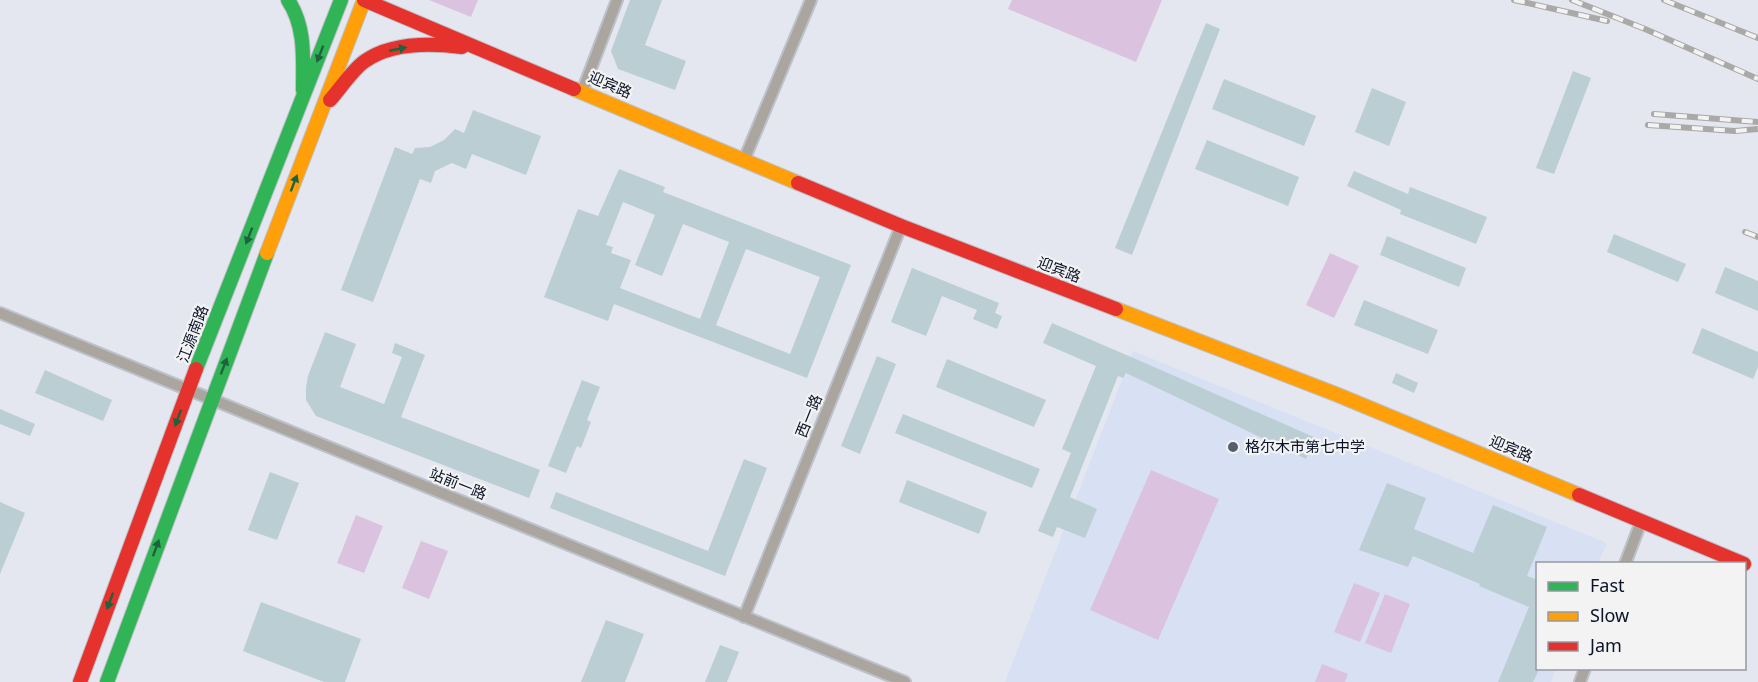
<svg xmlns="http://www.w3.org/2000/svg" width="1758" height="682" viewBox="0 0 1758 682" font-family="'Noto Sans','Noto Sans SC',sans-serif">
<rect width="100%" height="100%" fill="#e4e7ef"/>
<path fill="#d8e0f4" d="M1133,351l474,192 -9,20 -60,1v104l18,1 -5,13h-546z"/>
<g fill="#dbc3e0">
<path d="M429,0h49l-7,17z"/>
<path d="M1012,0h150l-26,62 -128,-53z"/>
<path d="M1330,253l29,13 -25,52 -28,-13z"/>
<path d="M1151,470l68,29 -61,141 -68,-30z"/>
<path d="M356,515l27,11 -19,47 -27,-10z"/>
<path d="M421,541l27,10 -19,48 -27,-11z"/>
<path d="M1354,583l26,10 -20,49 -26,-10z"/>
<path d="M1385,594l25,10 -19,49 -26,-10z"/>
<path d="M1322,664l26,10 -3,8h-30z"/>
</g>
<g fill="#baced4" fill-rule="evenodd">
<path d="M630,0h32l-17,45 41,16 -11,29 -57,-21 -7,-18z"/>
<path d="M1206,23l14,6 -88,226 -17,-7z"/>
<path d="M1573,71l18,7 -37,96 -18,-6z"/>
<path d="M1224,79l92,37 -12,30 -92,-37z"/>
<path d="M1372,88l34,14 -17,44 -34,-14z"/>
<path d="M473,110l68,26 -15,39 -54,-21 -6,15 -14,-6 -17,8 -4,12 -11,-4 -47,123 -32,-12 54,-143 17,7 3,-6 15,-1 14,-7 11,-11 9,4z"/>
<path d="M1207,140l92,37 -11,29 -93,-37z"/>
<path d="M619,169l46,18 -2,5 188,73 -44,113 -193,-74 -6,17 -64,-24 34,-88 20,7zM623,202l32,13 -20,50 27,11 21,-52 46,18 -29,77 -80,-31 11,-28 -20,-7 2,-6 -7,-2zM746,249l74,28 -30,77 -74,-29z"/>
<path d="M1354,171l54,23 2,-7 77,30 -11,27 -76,-30 1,-4 -54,-24z"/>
<path d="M1614,234l72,30 -8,18 -71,-30z"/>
<path d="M1387,236l79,32 -7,19 -79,-32z"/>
<path d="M1725,267l33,14v30l-43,-18z"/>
<path d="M912,268l87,35 -4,10 7,3 -5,13 -24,-10 4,-9 -35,-14 -16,40 -35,-14z"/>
<path d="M1364,300l74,30 -10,24 -74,-29z"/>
<path d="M1052,323l93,40 171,75 -10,21 -180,-86 -3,5 -5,-2 -48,121 27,12 -12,29 -28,-11 -4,10 -15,-6 33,-78 -9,-4 34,-83 -53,-23z"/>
<path d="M1702,328l56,24v15l-5,12 -61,-26z"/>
<path d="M325,332l31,12 -16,43 44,17 18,-47 -10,-4 3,-10 30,12 -24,62 139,53 -11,28 -213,-82 -10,-16v-13l2,-11z"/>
<path d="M877,356l19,8 -36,90 -19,-8z"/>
<path d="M947,359l99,41 -12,27 -98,-40z"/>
<path d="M45,370l67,30 -9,21 -68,-28z"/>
<path d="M1396,373l22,10 -4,10 -22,-10z"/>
<path d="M582,380l18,7 -13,33 4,2 -10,26 -4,-2 -11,27 -18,-7z"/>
<path d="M0,409l35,15 -5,12 -30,-12z"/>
<path d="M903,414l137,55 -8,19 -137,-55z"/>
<path d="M744,459l23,9 -42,108 -175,-68 6,-16 152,59z"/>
<path d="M270,472l29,11 -22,57 -29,-10z"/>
<path d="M907,480l80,32 -8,22 -80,-32z"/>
<path d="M1387,483l39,15 -12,31 59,24 20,-48 54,22 -20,49 11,4v92l-5,10h-35l31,-75 -50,-21 1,-2 -67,-28 -5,11 -49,-17z"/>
<path d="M0,502l25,11 -25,61z"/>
<path d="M261,602l100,37 -16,43h-21l-81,-31z"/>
<path d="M606,620l38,14 -19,48h-44z"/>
<path d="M720,645l19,7 -12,30h-22z"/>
</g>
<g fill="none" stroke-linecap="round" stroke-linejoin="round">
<g stroke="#bdc1ca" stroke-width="14">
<g id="street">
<path d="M582,92l35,-92"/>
<path d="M744,160l67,-160"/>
<path d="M0,313l905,369"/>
<path d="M1625,564l16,-42"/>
<path d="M744,617l157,-391"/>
<path d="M1580,682l5,-14"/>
</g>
</g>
<g stroke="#bdc1ca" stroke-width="16">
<g id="fast">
<path d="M288,0c18,27 15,59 15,90"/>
<path d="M196,369l145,-369"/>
<path d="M107,682l160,-429"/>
</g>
</g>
<g stroke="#bdc1ca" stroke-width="16">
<g id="slow">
<path d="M574,89l224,94"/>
<path d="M267,253l97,-253"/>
<path d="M1116,309l222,86 241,100"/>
</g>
</g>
<g stroke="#bdc1ca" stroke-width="16">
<g id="jam">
<path d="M364,0l210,89"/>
<path d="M330,100c10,-11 23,-31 35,-39 27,-19 66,-18 97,-14"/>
<path d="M798,183l103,43 215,83"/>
<path d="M1579,495l165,69"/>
<path d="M80,682l116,-313"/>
</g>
</g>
<use href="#street" stroke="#aaa69f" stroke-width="10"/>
<use href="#fast" stroke="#30b455" stroke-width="14"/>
<use href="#slow" stroke="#ff9f0a" stroke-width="14"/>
<use href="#jam" stroke="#e5322d" stroke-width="14"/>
<g stroke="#a9a9a8" stroke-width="6">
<g id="rail">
<path d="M1514,0l93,21"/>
<path d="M1572,0l73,29 113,50"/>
<path d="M1664,0l94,38"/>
<path d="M1654,114l104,8"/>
<path d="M1648,125l87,6 23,-2"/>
<path d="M1745,232l13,5"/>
</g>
</g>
<use href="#rail" stroke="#f3f3f3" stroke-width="4" stroke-dasharray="11" stroke-linecap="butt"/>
</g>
<defs><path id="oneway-solid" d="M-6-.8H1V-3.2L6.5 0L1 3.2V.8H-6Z" transform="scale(1.5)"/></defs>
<g fill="#1c633e">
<use href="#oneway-solid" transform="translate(398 49) rotate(-11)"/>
<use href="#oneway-solid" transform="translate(320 54) rotate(111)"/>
<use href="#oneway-solid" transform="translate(294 183) rotate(-69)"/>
<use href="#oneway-solid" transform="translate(249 236) rotate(111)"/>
<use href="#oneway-solid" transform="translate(224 366) rotate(-69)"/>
<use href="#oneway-solid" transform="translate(178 418) rotate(110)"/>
<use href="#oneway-solid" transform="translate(156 548) rotate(-70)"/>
<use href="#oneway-solid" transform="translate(110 601) rotate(110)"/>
</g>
<circle fill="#565d6e" stroke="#f3f3f3" stroke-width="2" cx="1233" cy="447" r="6"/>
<g text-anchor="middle" stroke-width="4.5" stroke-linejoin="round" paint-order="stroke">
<g font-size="15" fill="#091228" stroke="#f3f3f3">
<text transform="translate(610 85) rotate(23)" y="5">迎宾路</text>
<text transform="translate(1059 270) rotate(21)" y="5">迎宾路</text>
<text transform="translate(193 334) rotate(-69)" y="5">江源南路</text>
<text transform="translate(809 416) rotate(-68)" y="5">西一路</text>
<text transform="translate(1511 449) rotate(23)" y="5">迎宾路</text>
<text transform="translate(458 484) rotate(22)" y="5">站前一路</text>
</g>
<g font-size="15" fill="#091228" stroke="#f3f3f3" text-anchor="start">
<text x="1245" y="452">格尔木市第七中学</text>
</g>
</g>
<rect x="1536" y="562" width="210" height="108" fill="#f3f3f3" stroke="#9599a2" stroke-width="1.5"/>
<rect x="1548" y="582" width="30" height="9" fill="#30b455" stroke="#9599a2" stroke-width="1.5"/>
<text x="1590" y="592" font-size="18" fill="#091228">Fast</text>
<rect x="1548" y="612" width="30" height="9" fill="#ff9f0a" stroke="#9599a2" stroke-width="1.5"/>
<text x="1590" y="622" font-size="18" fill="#091228">Slow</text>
<rect x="1548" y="642" width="30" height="9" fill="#e5322d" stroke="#9599a2" stroke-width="1.5"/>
<text x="1590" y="652" font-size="18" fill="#091228">Jam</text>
</svg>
